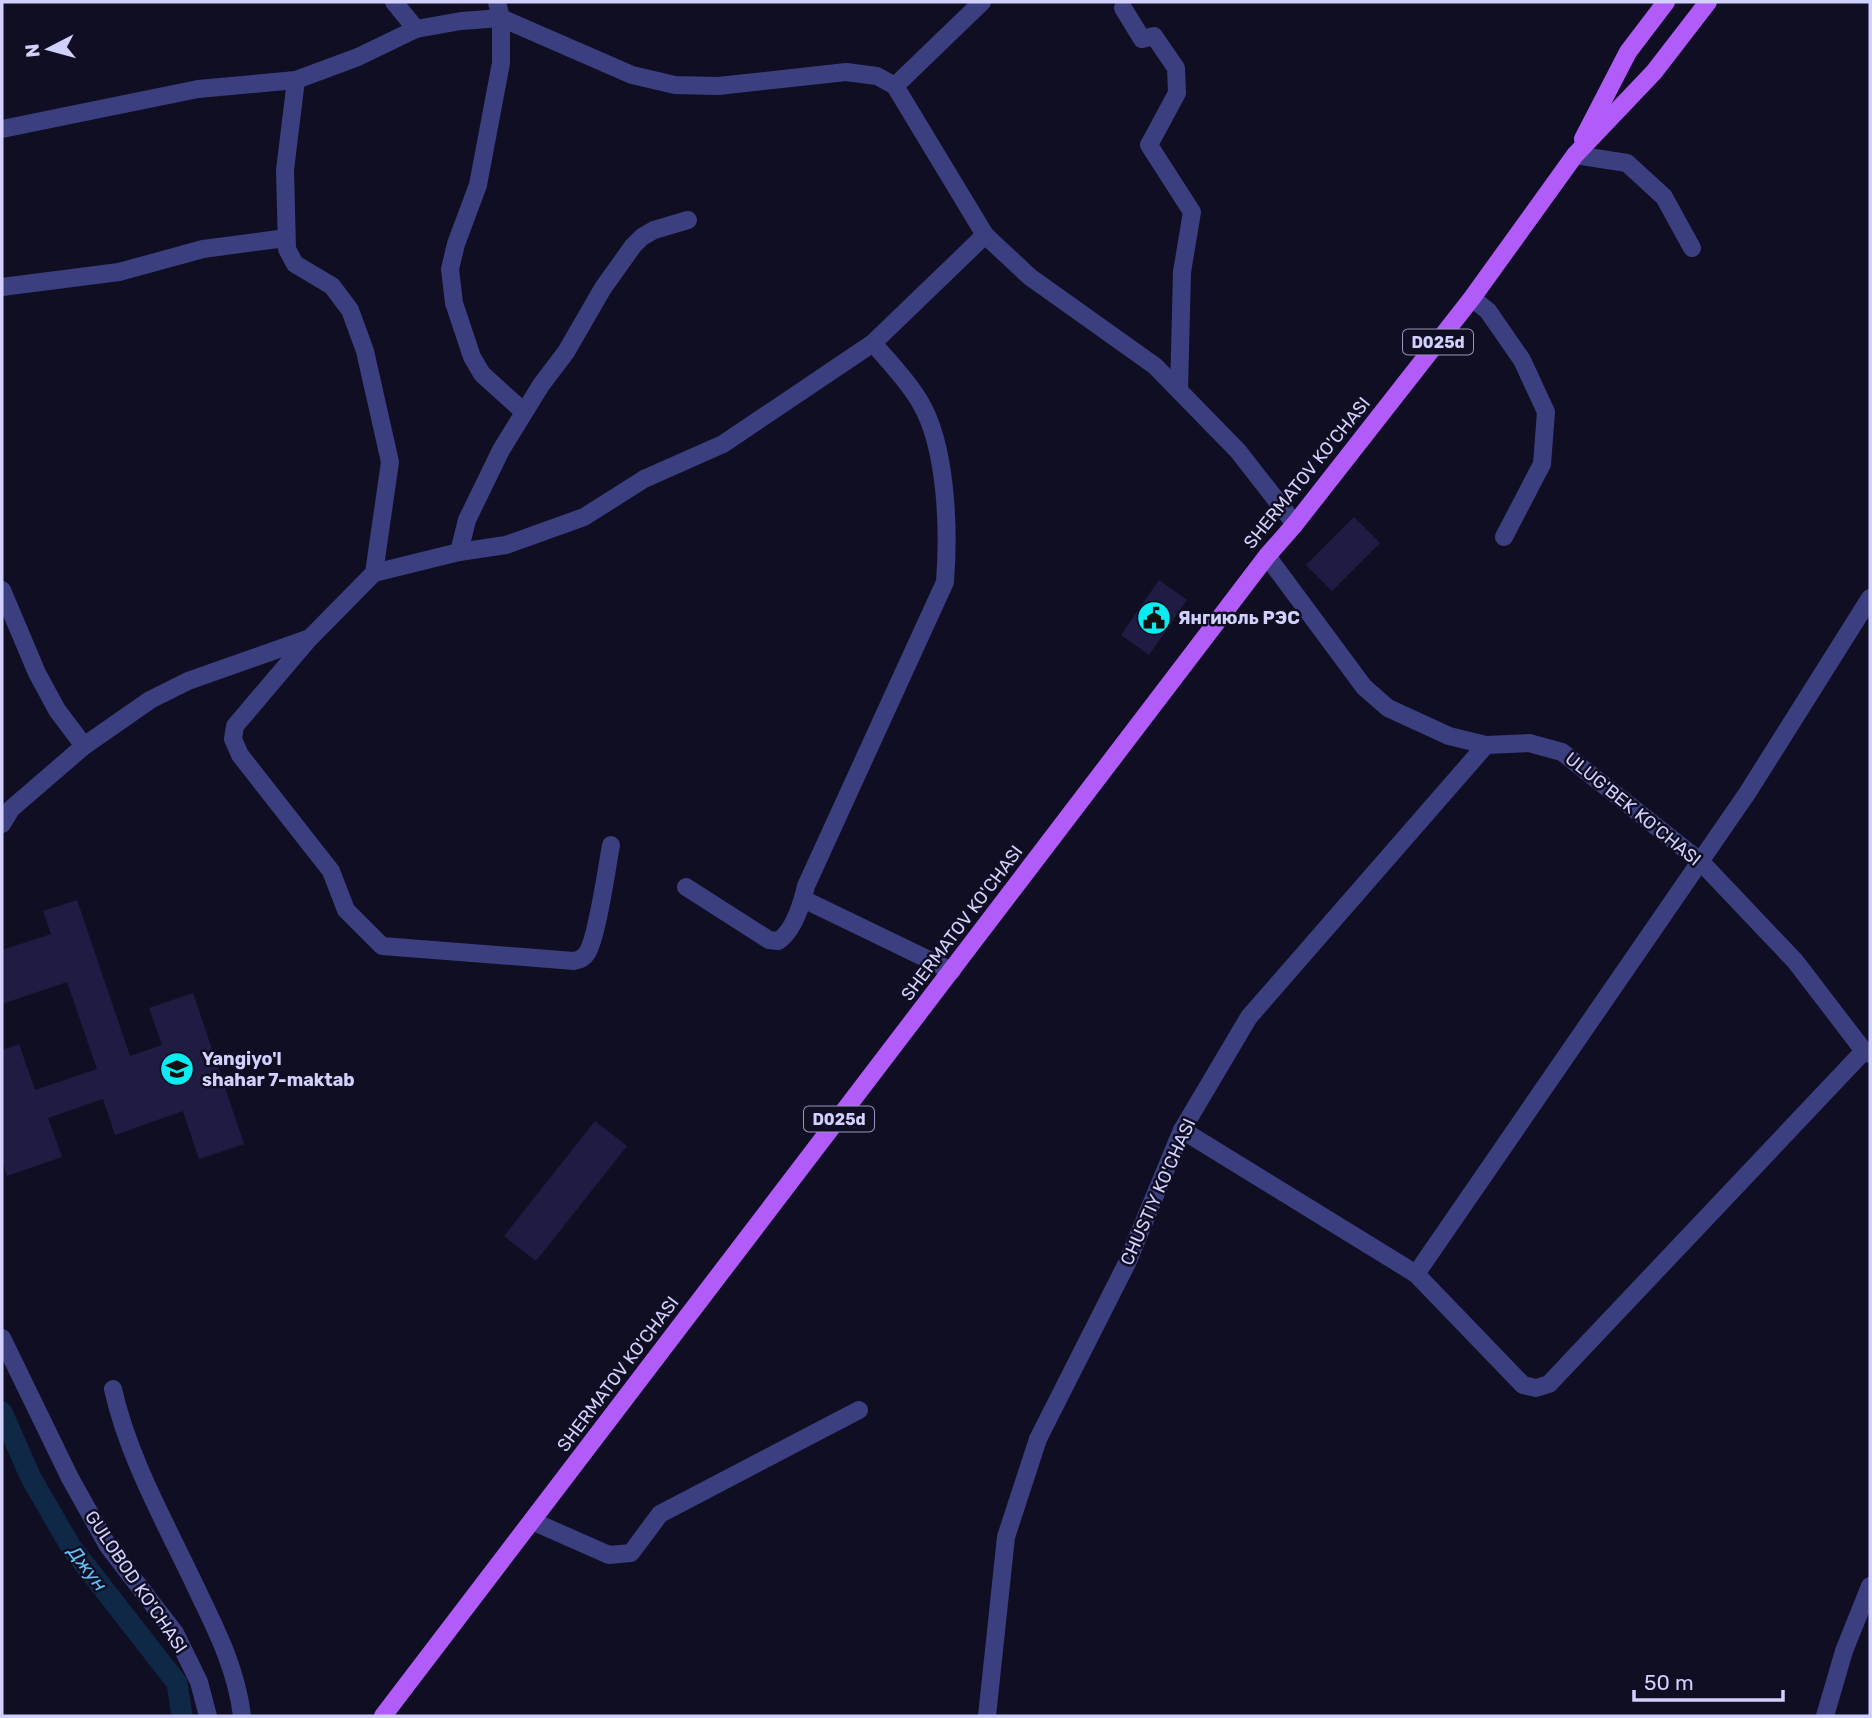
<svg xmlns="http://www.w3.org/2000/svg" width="1872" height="1718" viewBox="0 0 1872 1718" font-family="Rubik,sans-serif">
<rect width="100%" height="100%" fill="#100e22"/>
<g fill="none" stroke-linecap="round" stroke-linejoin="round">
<path stroke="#0f2845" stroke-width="21" d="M2,1412l29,66 40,69 106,136 5,33"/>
</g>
<g fill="#201b42">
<path d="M1354,517l26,26 -48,48 -26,-26z"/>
<path d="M1159,580l28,20 -38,55 -28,-20z"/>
<path d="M77,900l53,156 32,-11 -13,-37 44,-15 51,151 -45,15 -16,-48 -68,24 -12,-36 -55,19 14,39 -55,19 -5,-16v-110l17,-6 16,46 62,-21 -30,-87 -65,22v-54l49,-16 -8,-23z"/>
<path d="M595,1121l32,25 -91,115 -32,-25z"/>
</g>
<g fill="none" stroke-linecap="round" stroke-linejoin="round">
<g stroke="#3b3e7f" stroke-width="18">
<path d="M394,2l22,27"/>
<path d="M497,2l4,16v45l-23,122 -22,59 -6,25 4,34 18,54 10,17 42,38"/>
<path d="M1123,8l19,31 12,-3 22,32 1,25 -28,52 43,67 -10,60 -3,118"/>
<path d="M296,80l-11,90 2,79 8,15 37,22 18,24 15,41 25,111 -16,111"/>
<path d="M895,86l87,-84"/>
<path d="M2,129l196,-40 98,-9 62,-23 58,-28 45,-8 40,-3 131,57 43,10 43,1 128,-14 31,4 18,10 90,149 45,42 125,89 83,85 57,73"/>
<path d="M1575,155l52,8 37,34 28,51"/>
<path d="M2,287l117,-15 84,-23 83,-11"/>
<path d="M1472,298l16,13 34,49 24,52 -4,52 -38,73"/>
<path d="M459,552l8,-32 34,-70 40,-65 25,-33 37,-64 30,-42 9,-9 12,-7 34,-10"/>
<path d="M1267,556l97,131 24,21 61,28 37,9 43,-2 33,9 139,110 94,99 69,90 6,3"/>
<path d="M2,590l35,83 20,37 27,36"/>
<path d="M308,640l-73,86 -2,13 7,16 91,116 15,39 36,36 192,15c5,-1 10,-3 13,-8 10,-15 20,-86 24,-108"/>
<path d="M2,824l9,-15 73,-63 66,-46 38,-19 122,-43 64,-65 85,-21 47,-7 78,-28 60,-38 79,-35 150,-101 112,-108"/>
<path d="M686,887l83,53 9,1c16,-10 24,-38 28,-55l139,-304c4,-51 2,-135 -25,-180 -12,-21 -31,-40 -47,-59"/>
<path d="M803,899l149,72"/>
<path d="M1182,1130l234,144 107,111 13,3 13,-4 315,-333"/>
<path d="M1416,1274l332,-482 122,-194"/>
<path d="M2,1338l68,140 38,68 67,87 24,49 9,34"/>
<path d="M113,1389c16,72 56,140 87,207 19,39 37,77 42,120"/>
<path d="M532,1521l77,34 22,-2 29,-39 199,-104"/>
<path d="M987,1716l19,-179 32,-98 89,-176 55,-133 67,-113 237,-272"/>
<path d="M1825,1716l19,-65 26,-65"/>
</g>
<g stroke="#b15cf9" stroke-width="18">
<path d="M1583,139l45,-87 38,-50"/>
<path d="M383,1716l884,-1160 28,-32 177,-226 103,-143 79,-83 54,-70"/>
</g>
</g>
<defs>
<g id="civic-disc" transform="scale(1.75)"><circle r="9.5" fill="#09ecf1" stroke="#100e22"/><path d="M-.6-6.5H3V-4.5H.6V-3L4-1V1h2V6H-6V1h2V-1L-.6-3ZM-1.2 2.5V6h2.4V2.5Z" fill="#111"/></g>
<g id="school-disc" transform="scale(1.75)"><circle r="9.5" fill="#09ecf1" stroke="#100e22"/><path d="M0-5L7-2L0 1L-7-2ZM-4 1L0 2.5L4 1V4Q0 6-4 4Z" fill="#111"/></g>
</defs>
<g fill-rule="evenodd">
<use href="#civic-disc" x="1154" y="618"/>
<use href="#school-disc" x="177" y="1069"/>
</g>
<g text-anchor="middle" stroke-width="5" stroke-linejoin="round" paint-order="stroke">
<g fill="#100e22" stroke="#9896bb" stroke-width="2">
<rect x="1403" y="329.5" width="70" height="25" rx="5"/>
<rect x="804" y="1106.5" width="70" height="25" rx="5"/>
</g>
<g font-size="16" font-weight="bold" fill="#d2d1fd">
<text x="1438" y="348">D025d</text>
<text x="839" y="1125">D025d</text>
</g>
<g font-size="18" fill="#d2d1fd" stroke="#100e22">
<text transform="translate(1307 473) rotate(-51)" y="6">SHERMATOV KO'CHASI</text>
<text transform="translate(1633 809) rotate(39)" y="6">ULUG'BEK KO'CHASI</text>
<text transform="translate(962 923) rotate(-53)" y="6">SHERMATOV KO'CHASI</text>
<text transform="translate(1158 1192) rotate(-66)" y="6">CHUSTIY KO'CHASI</text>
<text transform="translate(618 1374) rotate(-53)" y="6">SHERMATOV KO'CHASI</text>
<text transform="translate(136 1582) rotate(56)" y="6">GULOBOD KO'CHASI</text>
</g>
<g font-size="18" font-weight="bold" fill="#d2d1fd" stroke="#100e22" text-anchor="start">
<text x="1178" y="624">Янгиюль РЭС</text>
<text x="202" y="1065">Yangiyo'l<tspan x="202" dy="21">shahar 7-maktab</tspan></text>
</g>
<g font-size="19" font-style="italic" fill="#63c0f9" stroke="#100e22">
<text transform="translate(88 1568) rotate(53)" y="7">Джун</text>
</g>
</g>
<rect width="1872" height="1718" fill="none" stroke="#d2d1fd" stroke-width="7"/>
<g transform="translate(49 49) rotate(264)" stroke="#100e22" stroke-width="5" paint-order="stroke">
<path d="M0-5L12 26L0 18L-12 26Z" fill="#d2d1fd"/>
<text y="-10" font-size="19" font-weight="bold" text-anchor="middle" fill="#d2d1fd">N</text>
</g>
<path d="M1634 1690v10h149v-10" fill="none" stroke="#d2d1fd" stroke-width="3.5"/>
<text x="1644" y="1690" font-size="21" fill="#d2d1fd" stroke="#100e22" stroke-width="5" paint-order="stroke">50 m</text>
</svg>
